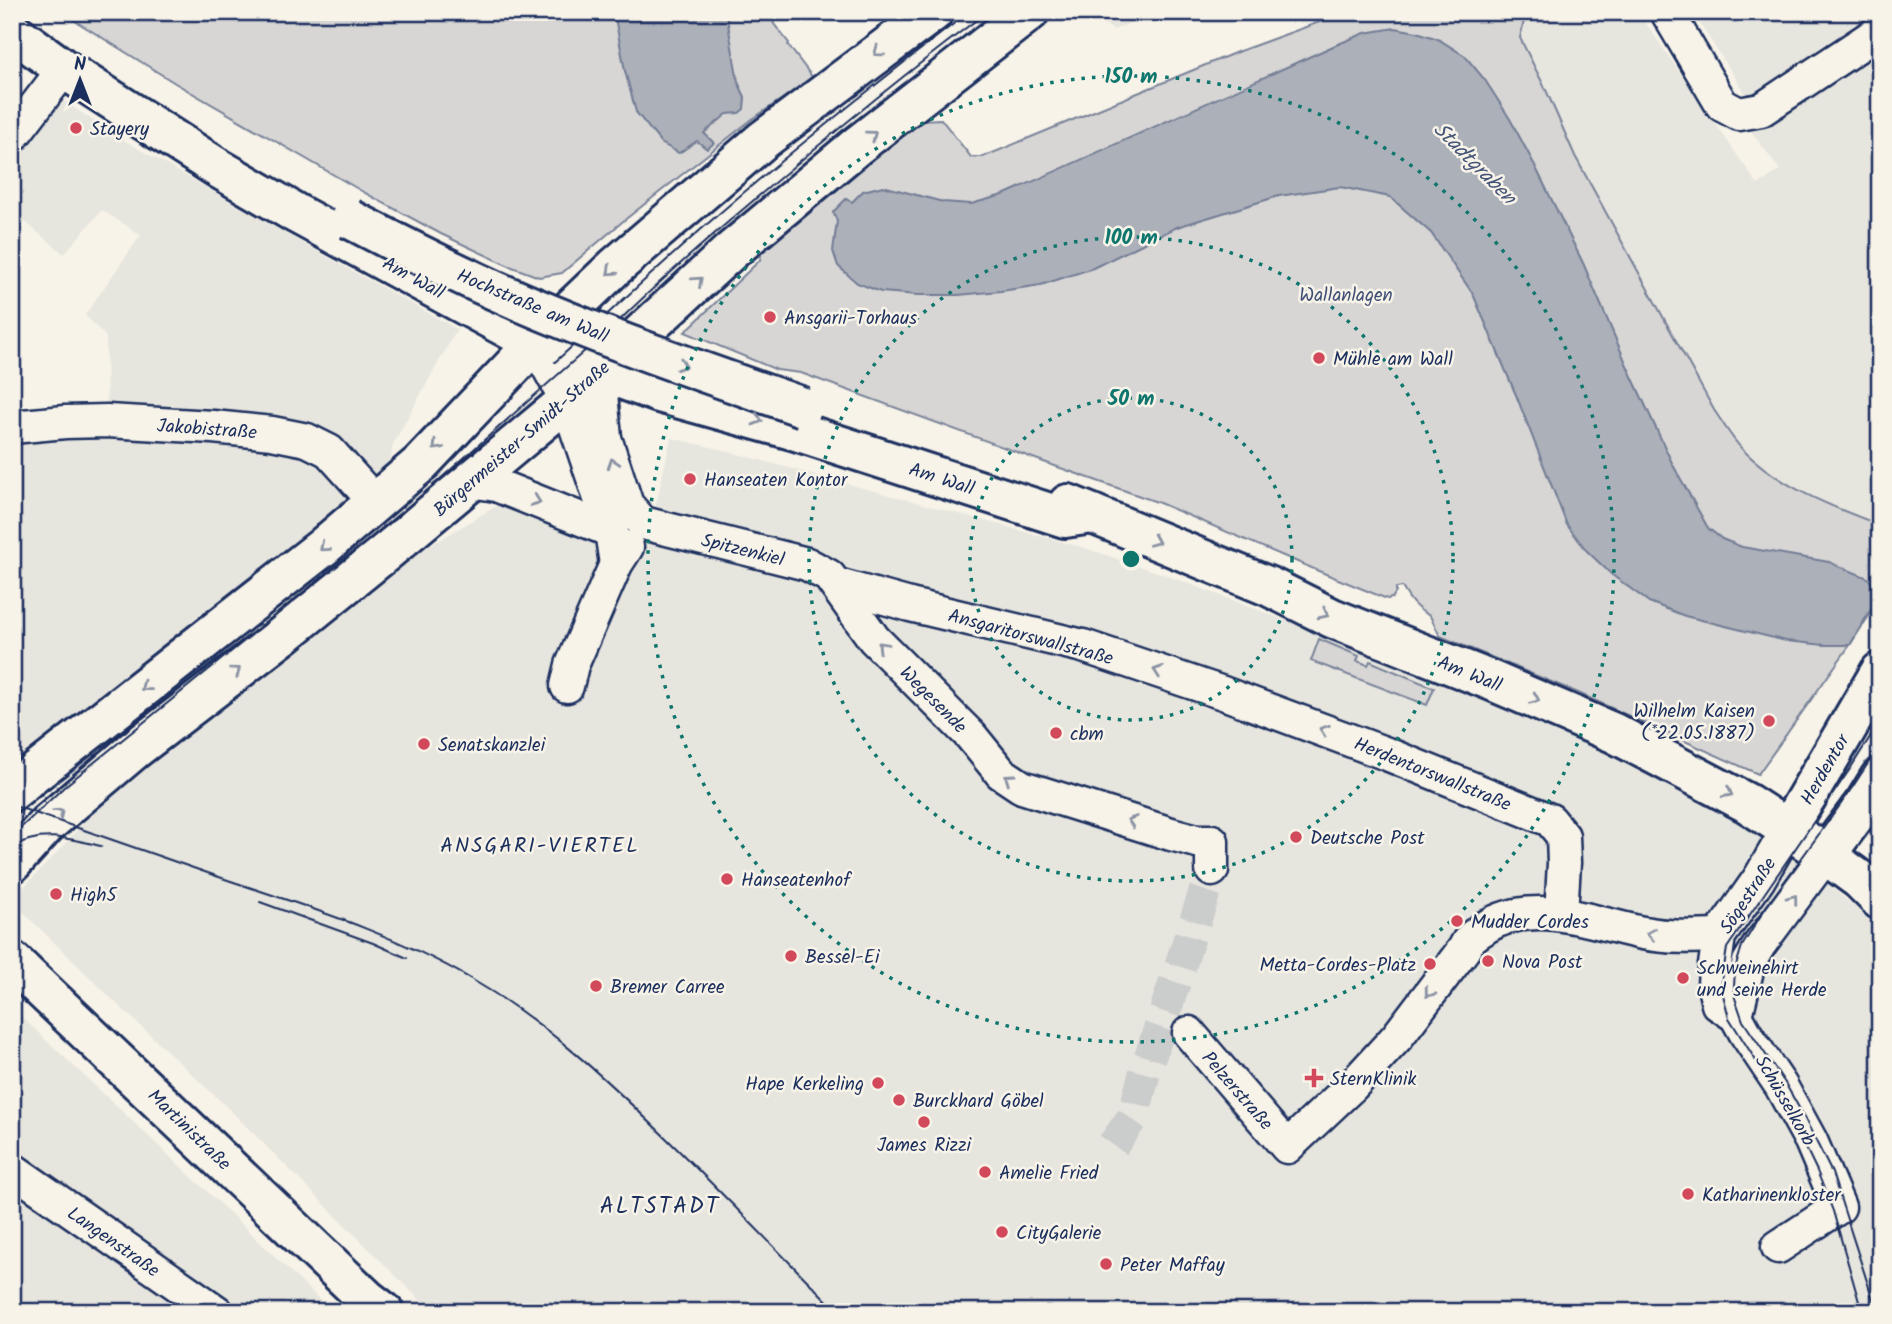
<svg xmlns="http://www.w3.org/2000/svg" width="1892" height="1324" viewBox="0 0 1892 1324" font-family="Kalam,sans-serif">
<rect width="100%" height="100%" fill="#f7f3e8"/>
<filter id="ink" filterUnits="userSpaceOnUse"><feTurbulence type="fractalNoise" baseFrequency=".0143" numOctaves="2"/><feDisplacementMap in="SourceGraphic" scale="14" xChannelSelector="R" yChannelSelector="G"/><feConvolveMatrix kernelMatrix="1 2 1 2 8 2 1 2 1" color-interpolation-filters="sRGB"/></filter>
<g filter="url(#ink)">
<g fill="#e6e5de">
<path d="M1088,12h69l-44,18z"/>
<path d="M1531,12h107l120,173 22,-15 -29,-39 12,-11 -71,-108h188v513l-51,-20 -62,-33 -26,-24 -27,-38 -139,-254 -29,-66 -26,-52 4,-17z"/>
<path d="M49,91l64,43 207,119 137,76 -64,115 -3,20 -28,24 -350,278v-338l95,-4 -1,-87 -21,-22 56,-80 -39,-25 -38,44 -52,-43v-72z"/>
<path d="M671,438l52,12 362,98 75,25 91,34 183,72 245,104 54,33 88,62 59,51v383h-1448l-204,-204 -114,-107 -98,-96v-10l40,-41 61,-70 111,-87 192,-145 81,-49 97,41 58,-39z"/>
<path d="M12,1008l220,207 100,97h-320z"/>
</g>
<g fill="#d7d6d4" stroke="#798299" stroke-width="2">
<path d="M61,12h710l3,12 15,19 -1,2 25,33 -62,42 -129,102 -60,51 -23,4 -32,-12 -66,-31 -76,-41 -190,-110z"/>
<path d="M1347,12h184l-7,9 -4,17 26,52 29,66 139,254c9,13 18,29 29,40 37,37 89,57 137,75v74l-30,46 -92,129 -182,-82 -136,-56 -10,-20c-14,-7 -20,-15 -28,-29l-6,1v4l-4,6 -5,1 -66,-27 -164,-70 -105,-37 -251,-92 -24,-3 -92,-38 75,-72 2,-10 158,-130 21,-1 30,38h12l254,-105z"/>
<path d="M1319,639l40,17 -2,5 11,4 2,-4 64,27 -7,17 -116,-44z"/>
</g>
<g fill="#acb0b9" stroke="#727c95" stroke-width="2">
<path d="M614,12h112l12,70 7,15 -1,12 -5,4 -12,1 -23,19 10,10 -7,6 -10,-8 -18,12 -18,-10 -25,-31 -11,-41z"/>
<path d="M1395,28l22,4 21,7 27,17 20,24 25,39 23,43 50,101 46,107 44,95 35,63 14,11 20,8 87,15 39,16 10,14 -3,10 -25,43h-25l-39,-4 -101,-25 -36,-14 -37,-27 -25,-24 -20,-26 -51,-130 -43,-101 -42,-61 -41,-36 -50,-10 -61,9 -102,31 -84,41 -52,17 -40,6 -43,4h-40l-37,-3 -24,-9 -19,-17 -5,-15 4,-30 -4,-9 13,-13 6,3 11,-11 20,-5 60,16 28,2 32,-9 328,-148 34,-14z"/>
</g>
<g fill="none" stroke-linecap="round" stroke-linejoin="round">
<path stroke="#cbcccc" stroke-width="32" stroke-dasharray="32 16" stroke-linecap="butt" d="M1113,1145l20,-28 12,-45 67,-202"/>
<g stroke="#1b2f5e" stroke-width="37">
<g id="minor">
<path d="M1667,12l55,93 17,9 22,-4 119,-79"/>
<path d="M12,137l52,-68"/>
<path d="M535,343l32,58 44,130 5,33"/>
<path d="M599,371l6,67 22,67 16,18"/>
<path d="M12,427l53,-5 42,-1 106,6 59,6 35,7 22,11 46,51"/>
<path d="M471,481l25,4 115,46"/>
<path d="M643,523l164,41 22,12 45,63 97,97 30,37 21,14 149,47 26,7h15v29"/>
<path d="M838,585l72,20 173,41 140,47 164,61 163,66 13,16 1,27 -3,51"/>
<path d="M567,686l5,-21 44,-101 11,-17"/>
<path d="M1736,1016l13,-54 11,-18 66,-89"/>
<path d="M1189,1033l98,114 66,-62 44,-48 67,-88c6,-13 11,-14 22,-22 48,-30 107,-4 157,6 25,5 51,4 76,3"/>
<path d="M12,1169l205,143"/>
<path d="M1778,1247l61,-40 -28,-66 -30,-55 -35,-52 -10,-18 -18,-12 -4,-17 1,-22 4,-29 40,-57 29,-50"/>
</g>
</g>
<g stroke="#1b2f5e" stroke-width="44">
<g id="major">
<path d="M12,31l52,38 154,99 79,46 238,129 64,28 60,22 137,38 269,87 27,-4"/>
<path d="M1068,504l202,83 62,31 158,62 124,53 133,70 65,42 48,35 20,20"/>
<path d="M12,791l311,-244 97,-83 115,-121 80,-76 148,-127 170,-128"/>
<path d="M1788,829l92,-157"/>
<path d="M1826,855l40,-54 14,-23"/>
<path d="M12,863l36,-40 86,-73 152,-117 94,-76 187,-156 164,-150 127,-106 171,-133"/>
<path d="M12,961l355,338 17,13"/>
</g>
</g>
<use href="#minor" stroke="#f7f3e8" stroke-width="32"/>
<use href="#major" stroke="#f7f3e8" stroke-width="38"/>
<g stroke="#1b2f5e" stroke-width="2">
<path d="M555,362c53,-48 104,-96 158,-143 82,-72 169,-140 256,-207"/>
<path d="M12,805c70,25 140,49 210,73 85,29 171,55 249,101 76,44 134,99 196,160 58,57 114,115 171,173"/>
<path d="M12,819l36,-32"/>
<path d="M12,836l53,-50 330,-267 227,-201c42,-41 87,-80 132,-118 76,-65 153,-128 233,-188"/>
<path d="M12,847c29,-17 59,-8 89,-1"/>
<path d="M260,902l113,41 34,15"/>
<path d="M1862,1312l-29,-101 -16,-40 -28,-58 -60,-95 -8,-31 6,-39 123,-179 30,-48"/>
<path d="M1877,1312l-45,-139 -30,-60 -17,-30 -42,-62 -8,-23 -1,-11 1,-18 7,-23 24,-39 80,-110 34,-52"/>
</g>
<g stroke="#1b2f5e" stroke-width="44" stroke-linecap="butt">
<path id="major-bridge" d="M350,219c48,25 95,49 144,71 101,45 205,81 309,117"/>
</g>
<use href="#major-bridge" stroke="#f7f3e8" stroke-width="38"/>
</g>
<defs><path id="oneway-chevron" d="M-2-3.5L2.5 0L-2 3.5" fill="none" stroke-width="1.6" stroke-linecap="round" stroke-linejoin="round" transform="scale(1.75)"/></defs>
<g stroke="#8991a3">
<use href="#oneway-chevron" transform="translate(878 52) rotate(143)"/>
<use href="#oneway-chevron" transform="translate(872 135) rotate(-37)"/>
<use href="#oneway-chevron" transform="translate(611 271) rotate(138)"/>
<use href="#oneway-chevron" transform="translate(698 281) rotate(-42)"/>
<use href="#oneway-chevron" transform="translate(682 365) rotate(20)"/>
<use href="#oneway-chevron" transform="translate(758 420) rotate(16)"/>
<use href="#oneway-chevron" transform="translate(437 446) rotate(134)"/>
<use href="#oneway-chevron" transform="translate(613 463) rotate(-108)"/>
<use href="#oneway-chevron" transform="translate(536 501) rotate(21)"/>
<use href="#oneway-chevron" transform="translate(1155 541) rotate(23)"/>
<use href="#oneway-chevron" transform="translate(324 547) rotate(140)"/>
<use href="#oneway-chevron" transform="translate(1324 614) rotate(27)"/>
<use href="#oneway-chevron" transform="translate(882 646) rotate(-134)"/>
<use href="#oneway-chevron" transform="translate(236 671) rotate(-37)"/>
<use href="#oneway-chevron" transform="translate(1158 671) rotate(-161)"/>
<use href="#oneway-chevron" transform="translate(145 687) rotate(142)"/>
<use href="#oneway-chevron" transform="translate(1535 699) rotate(23)"/>
<use href="#oneway-chevron" transform="translate(1324 730) rotate(-160)"/>
<use href="#oneway-chevron" transform="translate(1009 778) rotate(-145)"/>
<use href="#oneway-chevron" transform="translate(1728 793) rotate(27)"/>
<use href="#oneway-chevron" transform="translate(59 813) rotate(-40)"/>
<use href="#oneway-chevron" transform="translate(1132 821) rotate(-162)"/>
<use href="#oneway-chevron" transform="translate(1793 899) rotate(-53)"/>
<use href="#oneway-chevron" transform="translate(1651 934) rotate(-170)"/>
<use href="#oneway-chevron" transform="translate(1429 993) rotate(127)"/>
</g>
</g>
<g fill="none" stroke="#0f766e" stroke-width="3.5" stroke-dasharray="3.5 7">
<circle cx="1131" cy="559" r="161"/>
<circle cx="1131" cy="559" r="322"/>
<circle cx="1131" cy="559" r="483"/>
</g>
<g fill="#d1495b" stroke="#f7f3e8" stroke-width="2.5">
<circle cx="76" cy="128" r="7"/>
<circle cx="770" cy="317" r="7"/>
<circle cx="1319" cy="358" r="7"/>
<circle cx="690" cy="479" r="7"/>
<circle cx="1769" cy="721" r="7"/>
<circle cx="1056" cy="733" r="7"/>
<circle cx="424" cy="744" r="7"/>
<circle cx="1296" cy="837" r="7"/>
<circle cx="727" cy="879" r="7"/>
<circle cx="56" cy="894" r="7"/>
<circle cx="1457" cy="921" r="7"/>
<circle cx="791" cy="956" r="7"/>
<circle cx="1488" cy="961" r="7"/>
<circle cx="1430" cy="964" r="7"/>
<circle cx="1683" cy="978" r="7"/>
<circle cx="596" cy="986" r="7"/>
<path d="M1310.5 1067.5h7v7h7v7h-7v7h-7v-7h-7v-7h7z"/>
<circle cx="878" cy="1083" r="7"/>
<circle cx="899" cy="1100" r="7"/>
<circle cx="924" cy="1122" r="7"/>
<circle cx="985" cy="1172" r="7"/>
<circle cx="1688" cy="1194" r="7"/>
<circle cx="1002" cy="1232" r="7"/>
<circle cx="1106" cy="1264" r="7"/>
</g>
<g text-anchor="middle" stroke-width="5" stroke-linejoin="round" paint-order="stroke">
<g font-size="19" fill="#1b2f5e" stroke="#f7f3e8" text-anchor="start">
<text x="90" y="135">Stayery</text>
<text x="784" y="324">Ansgarii-Torhaus</text>
<text x="1333" y="365">Mühle am Wall</text>
<text x="704" y="486">Hanseaten Kontor</text>
<text x="1755" y="717" text-anchor="end">Wilhelm Kaisen<tspan x="1755" dy="22">(*22.05.1887)</tspan></text>
<text x="1070" y="740">cbm</text>
<text x="438" y="751">Senatskanzlei</text>
<text x="1310" y="844">Deutsche Post</text>
<text x="741" y="886">Hanseatenhof</text>
<text x="70" y="901">High5</text>
<text x="1471" y="928">Mudder Cordes</text>
<text x="805" y="963">Bessel-Ei</text>
<text x="1502" y="968">Nova Post</text>
<text x="1416" y="971" text-anchor="end">Metta-Cordes-Platz</text>
<text x="1697" y="974">Schweinehirt<tspan x="1697" dy="22">und seine Herde</tspan></text>
<text x="610" y="993">Bremer Carree</text>
<text x="1330" y="1085">SternKlinik</text>
<text x="864" y="1090" text-anchor="end">Hape Kerkeling</text>
<text x="913" y="1107">Burckhard Göbel</text>
<text x="924" y="1151" text-anchor="middle">James Rizzi</text>
<text x="999" y="1179">Amelie Fried</text>
<text x="1702" y="1201">Katharinenkloster</text>
<text x="1016" y="1239">CityGalerie</text>
<text x="1120" y="1271">Peter Maffay</text>
</g>
<g font-size="19" fill="#1b2f5e" stroke="#f7f3e8">
<text transform="translate(414 277) rotate(29)" y="7">Am Wall</text>
<text transform="translate(533 305) rotate(23)" y="7">Hochstraße am Wall</text>
<text transform="translate(207 428) rotate(4)" y="7">Jakobistraße</text>
<text transform="translate(521 438) rotate(-41)" y="7">Bürgermeister-Smidt-Straße</text>
<text transform="translate(942 478) rotate(18)" y="7">Am Wall</text>
<text transform="translate(743 549) rotate(14)" y="7">Spitzenkiel</text>
<text transform="translate(1031 636) rotate(15)" y="7">Ansgaritorswallstraße</text>
<text transform="translate(1470 673) rotate(22)" y="7">Am Wall</text>
<text transform="translate(934 699) rotate(45)" y="7">Wegesende</text>
<text transform="translate(1824 769) rotate(-60)" y="7">Herdentor</text>
<text transform="translate(1433 773) rotate(22)" y="7">Herdentorswallstraße</text>
<text transform="translate(1747 895) rotate(-57)" y="7">Sögestraße</text>
<text transform="translate(1238 1090) rotate(49)" y="7">Pelzerstraße</text>
<text transform="translate(1786 1100) rotate(60)" y="7">Schüsselkorb</text>
<text transform="translate(190 1129) rotate(44)" y="7">Martinistraße</text>
<text transform="translate(114 1241) rotate(35)" y="7">Langenstraße</text>
</g>
<g font-size="19" fill="#415076" stroke="#f7f3e8">
<text x="1346" y="301">Wallanlagen</text>
</g>
<g font-size="21" font-style="italic" fill="#465679" stroke="#f7f3e8">
<text transform="translate(1475 163) rotate(45)" y="7">Stadtgraben</text>
</g>
<g font-size="21" letter-spacing="2" fill="#1b2f5e" stroke="#f7f3e8">
<text x="540" y="852">ANSGARI-VIERTEL</text>
</g>
<g font-size="23" letter-spacing="2" fill="#1b2f5e" stroke="#f7f3e8">
<text x="660" y="1213">ALTSTADT</text>
</g>
</g>
<circle cx="1131" cy="559" r="10" fill="#0f766e" stroke="#f7f3e8" stroke-width="3.5"/>
<g font-size="21" text-anchor="middle" font-weight="bold" fill="#0f766e" stroke="#f7f3e8" stroke-width="5" stroke-linejoin="round" paint-order="stroke">
<text x="1131" y="83">150 m</text>
<text x="1131" y="244">100 m</text>
<text x="1131" y="405">50 m</text>
</g>
<rect width="1892" height="1324" fill="none" stroke="#f7f3e8" stroke-width="42"/>
<rect x="21" y="21" width="1850" height="1282" fill="none" stroke="#1b2f5e" stroke-width="2.5" filter="url(#ink)"/>
<g transform="translate(80 80)" stroke="#f7f3e8" stroke-width="5" paint-order="stroke">
<path d="M0-5L12 26L0 18L-12 26Z" fill="#1b2f5e"/>
<text y="-10" font-size="19" font-weight="bold" text-anchor="middle" fill="#1b2f5e">N</text>
</g>
</svg>
